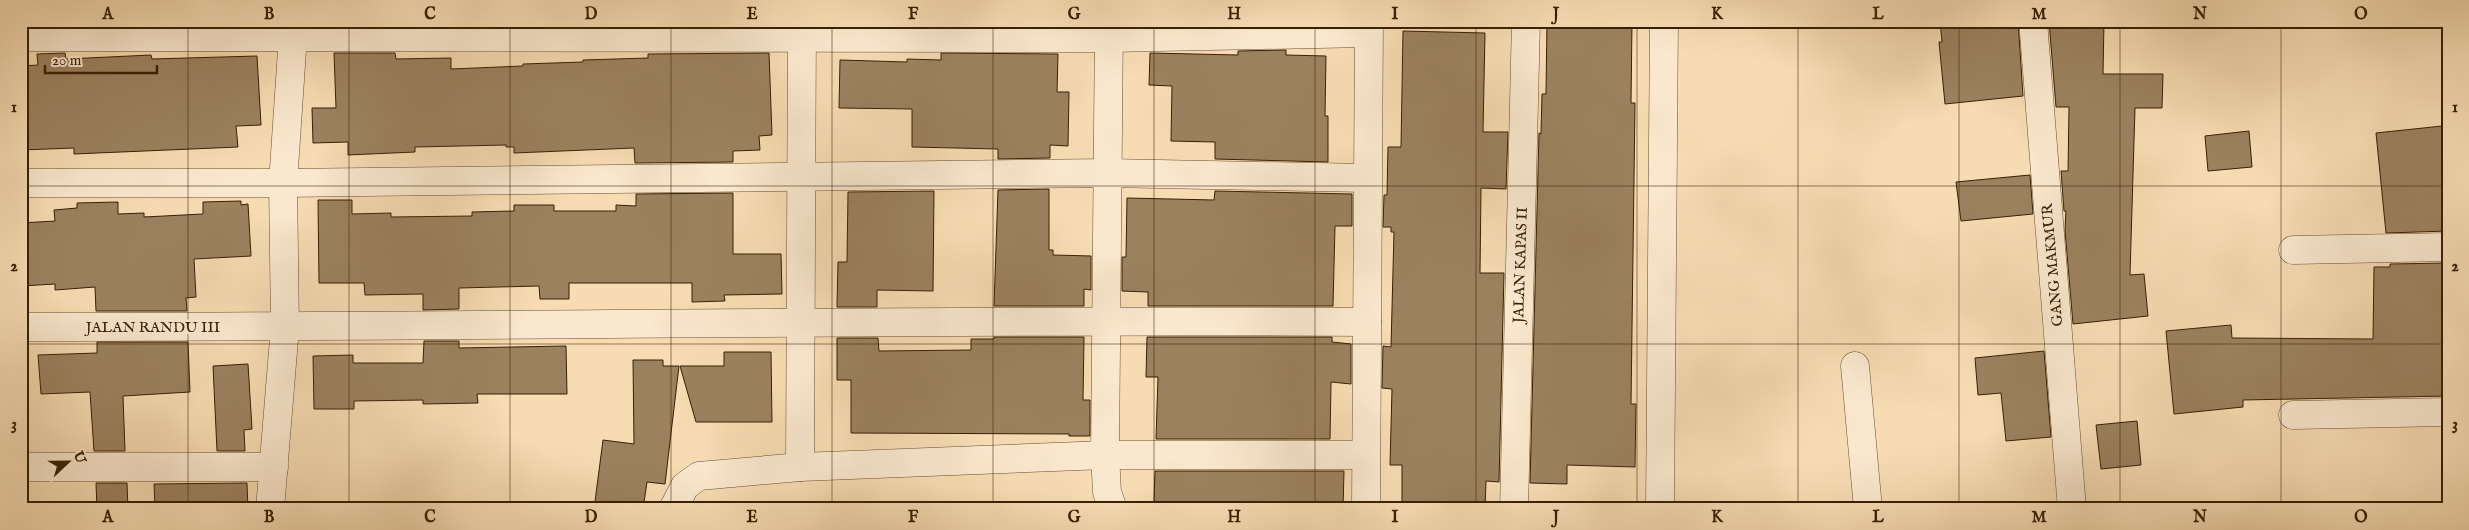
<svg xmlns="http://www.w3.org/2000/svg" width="2469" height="530" viewBox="0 0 2469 530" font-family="'IM FELL English',serif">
<rect width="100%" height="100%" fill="#f7dcb3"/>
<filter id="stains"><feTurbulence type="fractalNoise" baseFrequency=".004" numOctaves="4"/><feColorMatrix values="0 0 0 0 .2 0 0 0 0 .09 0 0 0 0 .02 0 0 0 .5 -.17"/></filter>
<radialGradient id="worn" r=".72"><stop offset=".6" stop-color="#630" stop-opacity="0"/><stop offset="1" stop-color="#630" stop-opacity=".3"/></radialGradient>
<g fill="#9b825f" stroke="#372003">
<path d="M1547,21h85l-1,82h4l-4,301h5l-1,63 -68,-2v19l-37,-1 9,-350 2,1 1,-40h4z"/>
<path d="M1940,21h78l5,75 -78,8 -6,-62h3z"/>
<path d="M2049,21h55l-1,53h60l-1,34h-27l-5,167 14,-1 4,42 -75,8 -8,-94 1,-19h-2l-3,-40h7l1,-64h-13z"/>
<path d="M1403,31l82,2 -2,99h25l-2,57 -25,-1 -1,85h24l-5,209 -13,-1 -1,28h-83v-44h-12l2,-76 -10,-1 1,-42 8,1 3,-115h-3v-5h-8l1,-32h3l1,-48h13z"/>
<path d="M1286,50v5l40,1 -1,60h3v46l-113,-3v-17l-44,-1 1,-55 -23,-1 1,-32 88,2v-4z"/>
<path d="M65,53l1,6 85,-4 1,4 105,-3 4,69 -25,1 2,21 -164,7v-6l-53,2v-84l17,-1 -1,-11z"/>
<path d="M334,53h61l1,6 55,-1v11l72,-3v-2l60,-2v-2l65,-2v-4l121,-1 3,82 -13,1 1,14 -27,1v11l-98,1 -1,-15 -120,5v-6h-8v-2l-91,2v5l-67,3v-13l-35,1 -1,-35h24z"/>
<path d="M941,53l117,1 -1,38h12l-1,54 -18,-1v13l-52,1v-10l-86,-2v-38l-73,-1 1,-48 67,2v-3l34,1z"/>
<path d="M2442,126l6,62v43l-62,2 -10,-100z"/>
<path d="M2249,131l3,36 -44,4 -3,-35z"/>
<path d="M2030,175l3,39 -72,7 -5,-39z"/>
<path d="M1049,189v61h4v5l38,1v34l-7,-1v17h-90l4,-116z"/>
<path d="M934,191l-1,100 -56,-1v17h-40l1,-45h9l1,-70z"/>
<path d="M1215,191l137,3v32h-17l-2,80h-185v-14l-26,-1v-34h4l1,-59 87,2z"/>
<path d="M733,193v61h48l1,40 -58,1 1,6 -33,1v-19h-123v16h-29l-1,-13 -80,2v21l-36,1v-16l-58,1 -1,-12h-45l-1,-83h34v14l39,-1v4l81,-1v-4l42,-1v-6h40v6h62v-6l20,1v-12z"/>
<path d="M241,201v4l7,-1 3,52 -57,3 2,38 -10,1 1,13h-91l-1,-24 -40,3v-6l-34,2v-63l34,-2 -1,-11 23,-2v-5l41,-1v12l26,-1v4l59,-3v-12z"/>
<path d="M2448,263v133l-205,4v7l-69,7 -8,-83 65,-6 1,13 141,1 1,-72h16v-3z"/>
<path d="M994,337h90l-1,63h7v36h-21v-2l-218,-1v-53h-14v-42h41l1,13 92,-1v-11h23z"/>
<path d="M1147,337h185v5l19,2v40l-20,-2 -1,57h-174l2,-62h-12z"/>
<path d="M424,341h35v7l107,-2 1,48h-90l1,9 -55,1v-4l-69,1v8h-40l-1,-53 40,-1v8h70z"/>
<path d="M97,342h91l2,50 -67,4 2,55h-31l-4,-59 -49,2 -3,-39 59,-2z"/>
<path d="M2044,351l7,86 -45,4 -5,-48 -23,2 -3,-37z"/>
<path d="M724,352h47l1,70h-76l-16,-56h44z"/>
<path d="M633,360h30v6h16l-14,118 -18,-2 -4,27h-49l9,-69 31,4z"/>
<path d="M248,364l4,65 -8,1 1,21h-28l-4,-85z"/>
<path d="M2137,421l4,44 -40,4 -5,-44z"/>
<path d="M1155,471h189l-1,38h-40v-4l-149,-3z"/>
<path d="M96,483h31l1,26h-31z"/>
<path d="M247,483l1,26h-93l-1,-25z"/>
</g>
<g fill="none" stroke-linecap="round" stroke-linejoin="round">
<g stroke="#674f2f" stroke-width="29">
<g id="street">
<path d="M1109,21l-4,434 2,37 6,17"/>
<path d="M2033,21l39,488"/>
<path d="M21,37l1088,1 258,-5"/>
<path d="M21,183h262l825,-10 259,5"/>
<path d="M2293,250l155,-3"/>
<path d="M21,327c449,0 897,-8 1346,-5"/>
<path d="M1855,366l13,143"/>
<path d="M2293,415l155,-3"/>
<path d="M21,467h253"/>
<path d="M800,467l2,-446"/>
<path d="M270,509l15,-182 -2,-144 11,-162"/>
<path d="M673,509l12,-23 14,-10 101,-9 305,-12h261"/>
<path d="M1366,509l3,-488"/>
<path d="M1514,509l12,-488"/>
<path d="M1660,509l4,-488"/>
</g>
</g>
<use href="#street" stroke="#fae8ce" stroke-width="28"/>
</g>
<path fill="none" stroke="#372003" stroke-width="1" stroke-opacity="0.55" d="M188,21v488M349,21v488M510,21v488M671,21v488M832,21v488M993,21v488M1154,21v488M1315,21v488M1476,21v488M1637,21v488M1798,21v488M1959,21v488M2120,21v488M2281,21v488M21,186h2427M21,344h2427"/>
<g text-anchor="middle" stroke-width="5" stroke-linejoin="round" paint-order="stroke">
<g font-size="15" fill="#372003" stroke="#fae8ce">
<text transform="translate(1520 265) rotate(-88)" y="5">JALAN KAPAS II</text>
<text transform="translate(2052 265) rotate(-95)" y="5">GANG MAKMUR</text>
<text x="153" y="332">JALAN RANDU III</text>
</g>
</g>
<rect width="2469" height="530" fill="none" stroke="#f7dcb3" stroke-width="55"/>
<g transform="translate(68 462) rotate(68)" stroke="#fae8ce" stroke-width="4" paint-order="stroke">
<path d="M0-4L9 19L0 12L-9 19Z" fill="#372003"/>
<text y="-8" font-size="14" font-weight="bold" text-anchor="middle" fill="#372003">U</text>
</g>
<path d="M45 65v8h112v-8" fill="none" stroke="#372003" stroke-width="2.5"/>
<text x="52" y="65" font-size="15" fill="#372003" stroke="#fae8ce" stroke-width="4" paint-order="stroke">20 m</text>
<rect x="28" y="28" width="2414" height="474" fill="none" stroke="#372003" stroke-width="2"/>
<g font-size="16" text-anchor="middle" font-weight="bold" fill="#372003">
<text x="108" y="19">A</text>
<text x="269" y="19">B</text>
<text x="430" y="19">C</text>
<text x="591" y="19">D</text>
<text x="752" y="19">E</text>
<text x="913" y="19">F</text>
<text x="1074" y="19">G</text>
<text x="1234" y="19">H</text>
<text x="1395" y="19">I</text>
<text x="1556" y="19">J</text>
<text x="1717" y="19">K</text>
<text x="1878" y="19">L</text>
<text x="2039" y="19">M</text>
<text x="2200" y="19">N</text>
<text x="2361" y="19">O</text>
<text x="14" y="112">1</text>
<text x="2455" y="112">1</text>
<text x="14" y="271">2</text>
<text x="2455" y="271">2</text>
<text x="14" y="429">3</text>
<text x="2455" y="429">3</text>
<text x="108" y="522">A</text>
<text x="269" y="522">B</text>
<text x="430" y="522">C</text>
<text x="591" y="522">D</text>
<text x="752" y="522">E</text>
<text x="913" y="522">F</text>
<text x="1074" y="522">G</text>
<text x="1234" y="522">H</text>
<text x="1395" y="522">I</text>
<text x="1556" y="522">J</text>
<text x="1717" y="522">K</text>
<text x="1878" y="522">L</text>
<text x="2039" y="522">M</text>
<text x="2200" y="522">N</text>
<text x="2361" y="522">O</text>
</g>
<rect width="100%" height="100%" filter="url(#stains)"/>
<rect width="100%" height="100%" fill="url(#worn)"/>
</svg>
